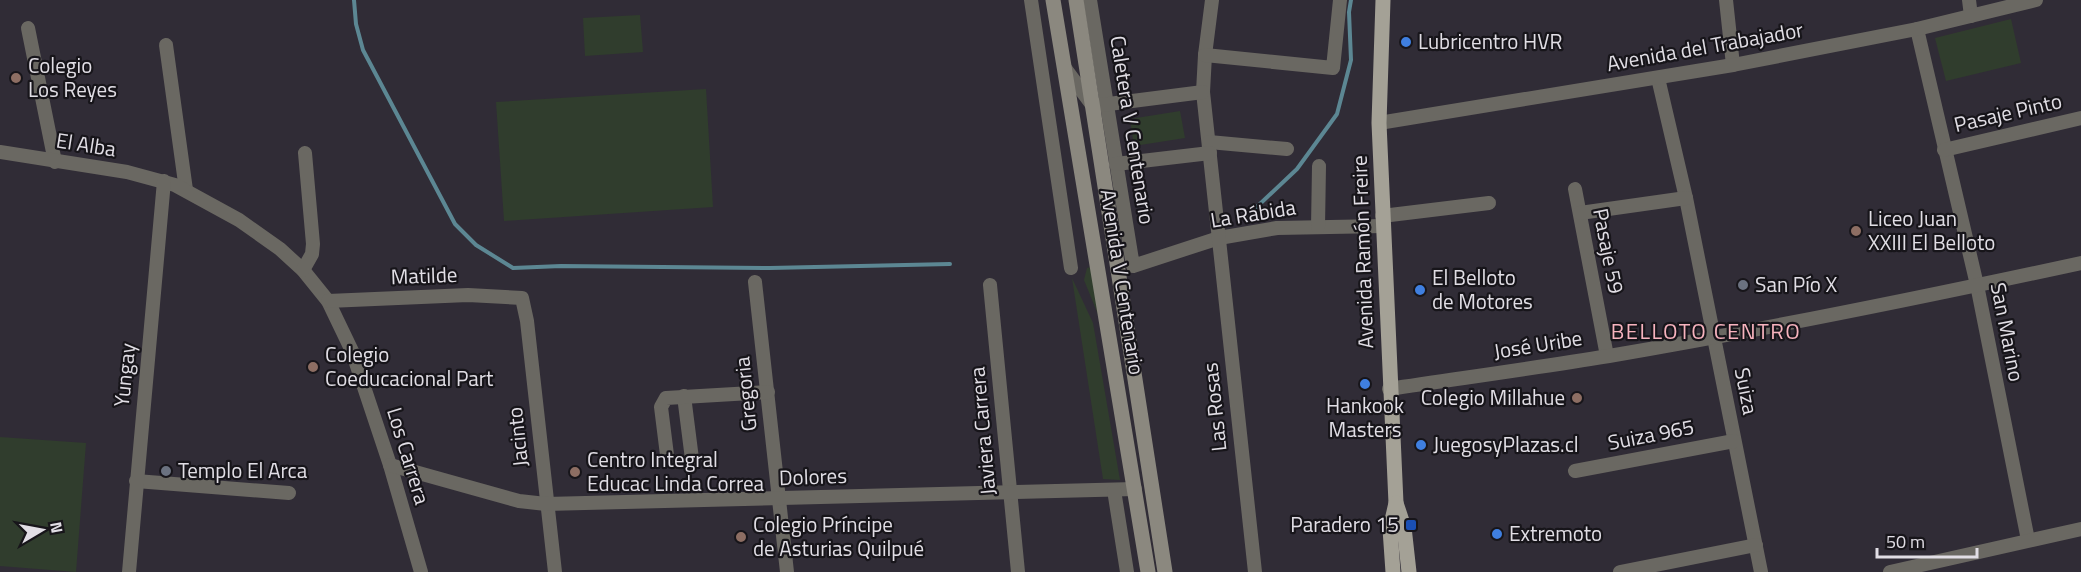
<svg xmlns="http://www.w3.org/2000/svg" width="2081" height="572" viewBox="0 0 2081 572" font-family="'Titillium Web',sans-serif">
<rect width="100%" height="100%" fill="#302c36"/>
<g fill="#303d2d">
<path d="M640,15l3,37 -58,4 -2,-38z"/>
<path d="M2011,19l10,44 -75,18 -11,-43z"/>
<path d="M706,89l7,118 -209,14 -8,-119z"/>
<path d="M1180,111l5,27 -51,8 -4,-27z"/>
<path d="M1091,267l8,50 -15,-37 3,-12z"/>
<path d="M1072,278l21,45 27,157 -17,-1z"/>
<path d="M0,437l86,6 -10,129 -76,-6z"/>
</g>
<g fill="none" stroke-linecap="round" stroke-linejoin="round">
<g stroke="#5c8793" stroke-width="4">
<path d="M354,0l2,24 7,26 92,174 21,21 37,23 48,-2 209,2 180,-4"/>
<path d="M1245,218l52,-49 40,-55 14,-54 -2,-48 2,-12"/>
</g>
<g stroke="#6a6862" stroke-width="14">
<path d="M1031,0l40,268"/>
<path d="M1090,0l43,266 86,-28 58,-10 106,-2"/>
<path d="M1212,0l-7,55 -2,37 52,480"/>
<path d="M1726,0l7,65"/>
<path d="M1969,0l2,16"/>
<path d="M28,28l27,134"/>
<path d="M1917,29l60,256 51,255"/>
<path d="M166,45l20,145"/>
<path d="M1205,55l128,13 7,-68"/>
<path d="M1064,67l29,39 110,-14"/>
<path d="M1658,78l28,120 75,374"/>
<path d="M1379,123l354,-58 184,-36 119,-29"/>
<path d="M1209,142l78,7"/>
<path d="M1944,150l137,-32"/>
<path d="M0,152l127,20 48,13 64,35 41,29 23,21 25,31 24,50 38,114 31,107"/>
<path d="M1116,164l94,-11"/>
<path d="M1575,189l32,167"/>
<path d="M1580,213l106,-15"/>
<path d="M1382,216l107,-13"/>
<path d="M1318,227l1,-61"/>
<path d="M303,270l9,-16 1,-10 -8,-91"/>
<path d="M755,282l32,290"/>
<path d="M990,285l28,287"/>
<path d="M328,301l140,-6 54,3 5,23 28,251"/>
<path d="M1389,389c73,-11 147,-21 220,-33 158,-27 315,-59 472,-93"/>
<path d="M684,396l8,63"/>
<path d="M667,455l-6,-48 5,-9 102,-6"/>
<path d="M390,465l129,36 27,3 589,-15"/>
<path d="M1575,471l159,-30"/>
<path d="M136,481l153,12"/>
<path d="M1114,490l13,82"/>
<path d="M129,572l35,-391"/>
<path d="M1620,572l136,-27"/>
<path d="M1890,572l191,-43"/>
</g>
<g stroke="#8b887f" stroke-width="15">
<path d="M1053,0l95,572"/>
<path d="M1076,0l89,572"/>
</g>
<g stroke="#a4a196" stroke-width="15">
<path d="M1383,0l-4,123 17,380 -6,26 3,43"/>
<path d="M1396,503l8,24 5,45"/>
</g>
</g>
<g fill="#3f7fe0" stroke="#17151a" stroke-width="2">
<circle cx="1406" cy="42" r="6"/>
<circle cx="1420" cy="290" r="6"/>
<circle cx="1365" cy="384" r="6"/>
<circle cx="1421" cy="445" r="6"/>
<circle cx="1497" cy="534" r="6"/>
</g>
<g fill="#8d6e63" stroke="#17151a" stroke-width="2">
<circle cx="16" cy="78" r="6"/>
<circle cx="1856" cy="231" r="6"/>
<circle cx="313" cy="367" r="6"/>
<circle cx="1577" cy="398" r="6"/>
<circle cx="575" cy="472" r="6"/>
<circle cx="741" cy="537" r="6"/>
</g>
<g fill="#6b7280" stroke="#17151a" stroke-width="2">
<circle cx="1743" cy="285" r="6"/>
<circle cx="166" cy="471" r="6"/>
</g>
<rect fill="#1a4fb4" stroke="#17151a" stroke-width="2" x="1405" y="519" width="12" height="12" rx="3"/>
<g text-anchor="middle" stroke-width="4.5" stroke-linejoin="round" paint-order="stroke">
<g font-size="21" fill="#e1dee5" stroke="#17151a" text-anchor="start">
<text x="1418" y="49">Lubricentro HVR</text>
<text x="28" y="73">Colegio<tspan x="28" dy="24">Los Reyes</tspan></text>
<text x="1868" y="226">Liceo Juan<tspan x="1868" dy="24">XXIII El Belloto</tspan></text>
<text x="1432" y="285">El Belloto<tspan x="1432" dy="24">de Motores</tspan></text>
<text x="1755" y="292">San Pío X</text>
<text x="325" y="362">Colegio<tspan x="325" dy="24">Coeducacional Part</tspan></text>
<text x="1565" y="405" text-anchor="end">Colegio Millahue</text>
<text x="1365" y="413" text-anchor="middle">Hankook<tspan x="1365" dy="24">Masters</tspan></text>
<text x="1433" y="452">JuegosyPlazas.cl</text>
<text x="587" y="467">Centro Integral<tspan x="587" dy="24">Educac Linda Correa</tspan></text>
<text x="178" y="478">Templo El Arca</text>
<text x="753" y="532">Colegio Príncipe<tspan x="753" dy="24">de Asturias Quilpué</tspan></text>
<text x="1399" y="532" text-anchor="end">Paradero 15</text>
<text x="1509" y="541">Extremoto</text>
</g>
<g font-size="21" fill="#e1dee5" stroke="#17151a">
<text transform="translate(1705 47) rotate(-10)" y="7">Avenida del Trabajador</text>
<text transform="translate(2008 113) rotate(-13)" y="7">Pasaje Pinto</text>
<text transform="translate(1132 130) rotate(81)" y="7">Caletera V Centenario</text>
<text transform="translate(86 145) rotate(9)" y="7">El Alba</text>
<text transform="translate(1253 214) rotate(-9)" y="7">La Rábida</text>
<text transform="translate(1608 251) rotate(79)" y="7">Pasaje 59</text>
<text transform="translate(1363 252) rotate(-92)" y="7">Avenida Ramón Freire</text>
<text transform="translate(424 276) rotate(-2)" y="7">Matilde</text>
<text transform="translate(1122 282) rotate(81)" y="7">Avenida V Centenario</text>
<text transform="translate(2007 332) rotate(79)" y="7">San Marino</text>
<text transform="translate(1538 345) rotate(-9)" y="7">José Uribe</text>
<text transform="translate(125 375) rotate(-84)" y="7">Yungay</text>
<text transform="translate(1746 391) rotate(79)" y="7">Suiza</text>
<text transform="translate(746 394) rotate(-96)" y="7">Gregoria</text>
<text transform="translate(1215 407) rotate(-96)" y="7">Las Rosas</text>
<text transform="translate(983 431) rotate(-95)" y="7">Javiera Carrera</text>
<text transform="translate(1651 435) rotate(-11)" y="7">Suiza 965</text>
<text transform="translate(518 437) rotate(-96)" y="7">Jacinto</text>
<text transform="translate(408 456) rotate(73)" y="7">Los Carrera</text>
<text transform="translate(813 477) rotate(-2)" y="7">Dolores</text>
</g>
<g font-size="22" letter-spacing="1.5" fill="#f7b3be" stroke="#17151a">
<text x="1706" y="339">BELLOTO CENTRO</text>
</g>
</g>
<g transform="translate(42 530) rotate(80)" stroke="#17151a" stroke-width="4.5" paint-order="stroke">
<path d="M0-4.5L10 22L0 15L-10 22Z" fill="#e1dee5"/>
<text y="-9" font-size="16" font-weight="bold" text-anchor="middle" fill="#e1dee5">N</text>
</g>
<path d="M1877 548v9h100v-9" fill="none" stroke="#e1dee5" stroke-width="3"/>
<text x="1886" y="548" font-size="18" fill="#e1dee5" stroke="#17151a" stroke-width="4.5" paint-order="stroke">50 m</text>
</svg>
